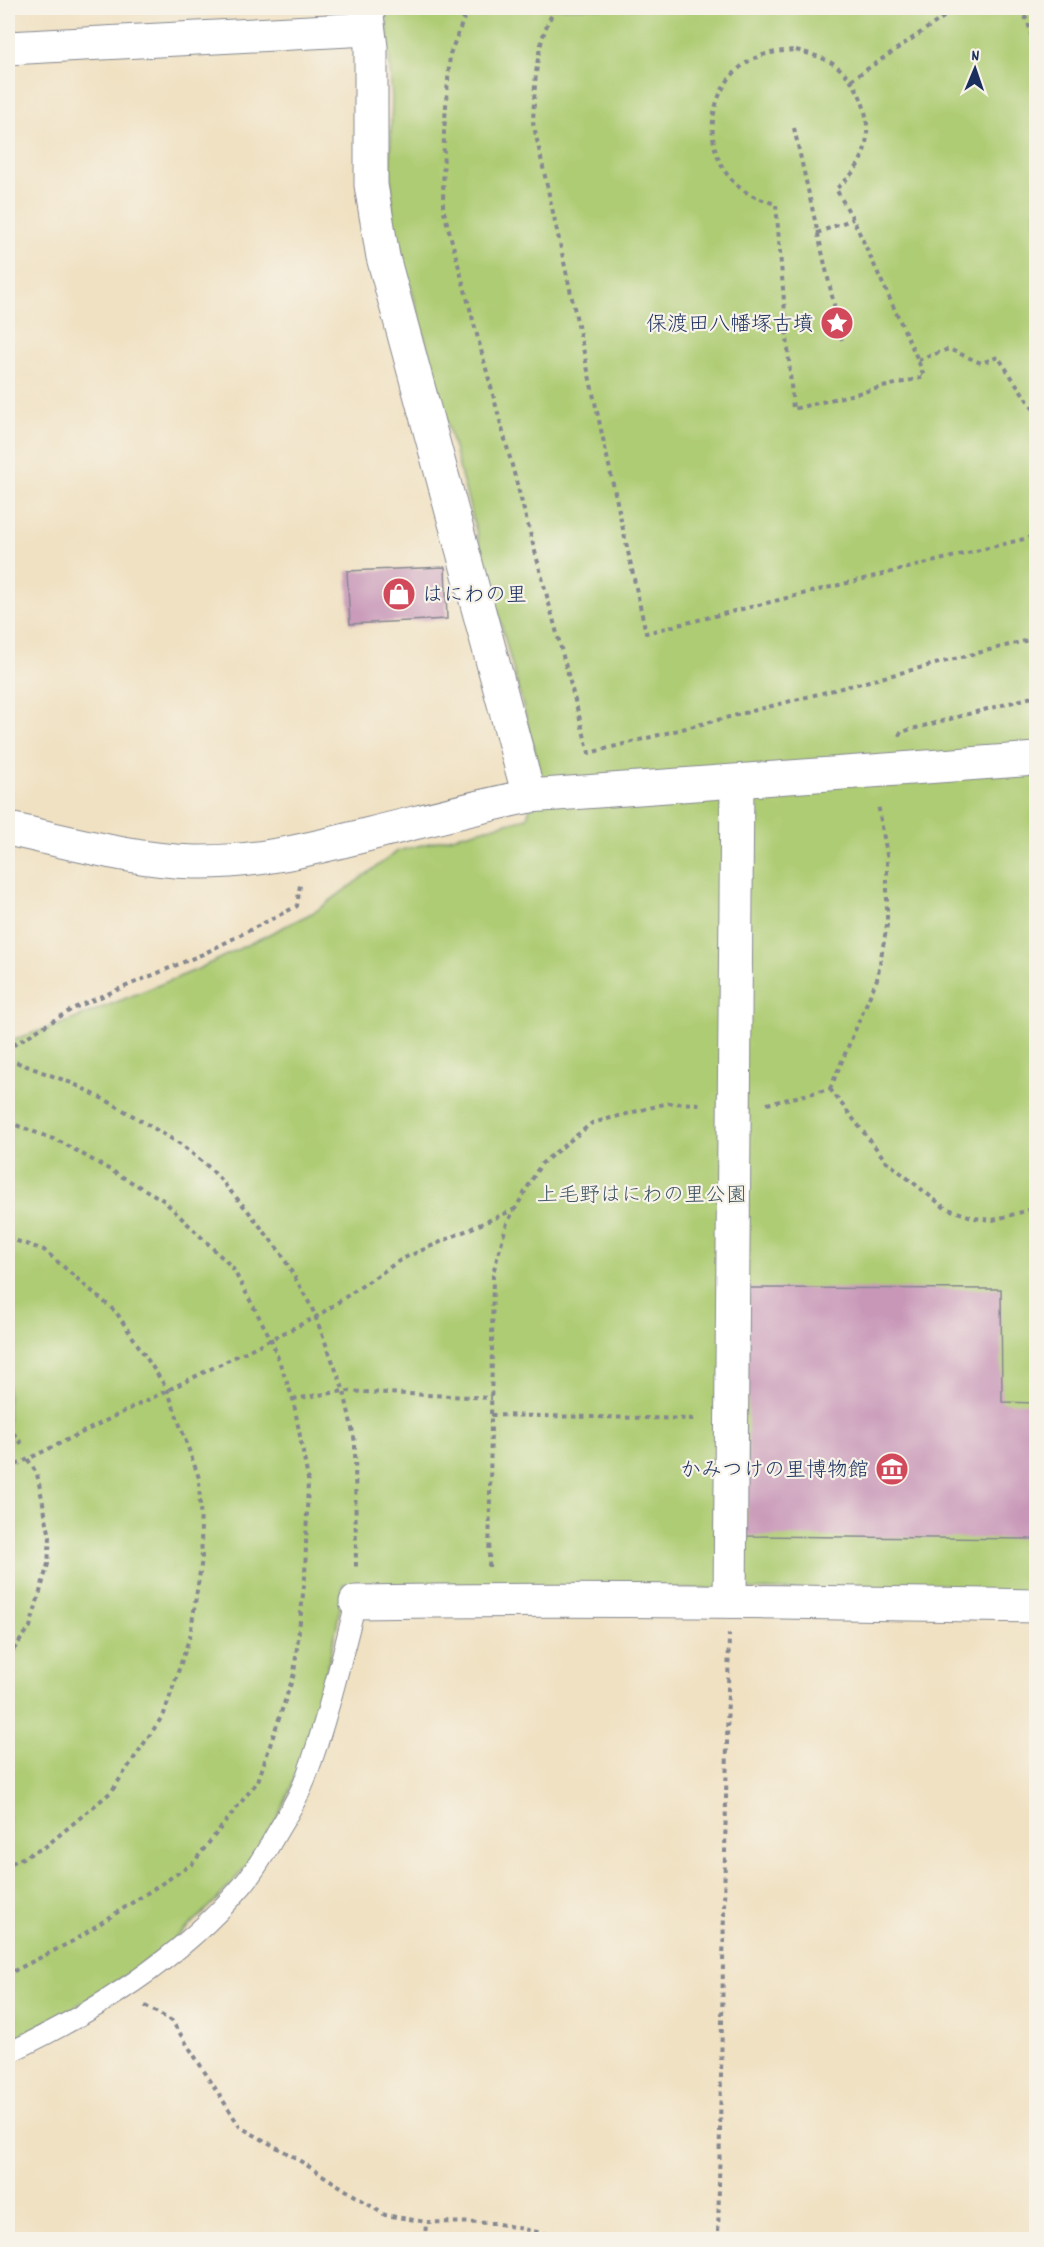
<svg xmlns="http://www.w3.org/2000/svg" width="1044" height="2247" viewBox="0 0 1044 2247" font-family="Dekko,'Klee One',sans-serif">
<rect width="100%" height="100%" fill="#f7f3e8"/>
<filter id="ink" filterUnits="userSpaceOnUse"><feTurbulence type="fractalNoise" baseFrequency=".0167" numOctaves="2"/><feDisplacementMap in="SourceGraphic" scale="12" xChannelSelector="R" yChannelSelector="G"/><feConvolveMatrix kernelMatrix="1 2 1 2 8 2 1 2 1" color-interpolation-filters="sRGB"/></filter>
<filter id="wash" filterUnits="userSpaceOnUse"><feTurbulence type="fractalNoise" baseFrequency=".008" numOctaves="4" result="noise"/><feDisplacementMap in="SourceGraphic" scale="24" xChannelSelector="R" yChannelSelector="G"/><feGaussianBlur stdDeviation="1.35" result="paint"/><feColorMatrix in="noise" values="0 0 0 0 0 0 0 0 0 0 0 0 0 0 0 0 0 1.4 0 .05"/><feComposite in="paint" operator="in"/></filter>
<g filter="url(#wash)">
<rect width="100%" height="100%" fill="#f0e1c2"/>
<path fill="#aecc73" stroke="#647e68" stroke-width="1.5" d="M386,8h650v1586l-693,-10c-4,43 -15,84 -27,124 -12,45 -26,92 -51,131 -57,90 -162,158 -257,202v-1000l59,-19 129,-52 120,-59 82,-60 129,-33 13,-48 -147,-550 -3,-60 2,-62z"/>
<g id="blocks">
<g fill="#c897b8">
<path d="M445,567l2,52 -97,5 -3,-53z"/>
<path d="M749,1288l252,1 1,113 34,1v136l-289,-3z"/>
</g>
</g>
</g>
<g filter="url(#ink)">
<use href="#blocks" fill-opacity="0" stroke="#868890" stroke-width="1.5"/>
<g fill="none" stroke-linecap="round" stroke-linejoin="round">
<g stroke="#868890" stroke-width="22">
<path id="service" d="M8,2053c87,-41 171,-93 234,-167 15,-17 26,-38 37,-57 10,-17 21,-34 27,-52 21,-57 35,-117 50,-175"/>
</g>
<g stroke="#868890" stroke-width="35">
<g id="minor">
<path d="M8,48l360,-19"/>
<path d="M730,1601l7,-819"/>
<path d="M356,1602c227,-4 454,0 680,4"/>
</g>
</g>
<g stroke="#868890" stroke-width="35">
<g id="tertiary">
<path d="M366,8l5,39v138l12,72 146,539"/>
<path d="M8,829c62,13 123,31 187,33 60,1 117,-13 175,-28 53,-13 105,-27 159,-38l507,-37"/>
</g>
</g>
<g stroke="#868890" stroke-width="4" stroke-dasharray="4.5 4.5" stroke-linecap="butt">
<path d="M468,8l-18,46 -6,78 -1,76 146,545 447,-115"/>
<path d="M556,8c-21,31 -21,77 -23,114l113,511 390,-97"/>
<path d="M1020,8l8,14 8,32"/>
<path d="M796,50c14,4 27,7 39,15 30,21 42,68 23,100 -6,10 -14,17 -22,24l17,30 65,141 6,17 -131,32 -17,-205c-14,-4 -26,-8 -37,-17 -41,-34 -33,-106 16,-129 13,-6 27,-7 41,-8z"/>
<path d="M851,80l106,-72"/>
<path d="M794,128l48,212"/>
<path d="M817,233l36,-14"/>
<path d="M918,360l31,-11 32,14 17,-6 38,56"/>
<path d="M899,736l2,-4 135,-36"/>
<path d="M8,1053l7,-9 59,-36 129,-54 94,-48 3,-21"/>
<path d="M8,1059l66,25 39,20 69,41 29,24 37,42 33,42 31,55 32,83 11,51 1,128"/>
<path d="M830,1089l47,-110 10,-54v-70l-9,-51"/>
<path d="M830,1089l56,72 59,47 30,10 18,2 43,-12"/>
<path d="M767,1104l63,-15"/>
<path d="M8,1122l53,20 102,58 69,67 39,72 22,60 15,80 -3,98 -11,97 -36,107 -66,83 -119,77 -65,33"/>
<path d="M8,1238l36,12 72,62 51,77 32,89 3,81 -12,77 -26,78 -53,78 -66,55 -37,18"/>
<path d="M293,1399l51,-8 148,7"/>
<path d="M491,1415l207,4"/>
<path d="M8,1426l14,18"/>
<path d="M8,1469l308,-152 86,-58 113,-50"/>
<path d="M489,1567l4,-294 14,-50 34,-59 51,-41 76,-20 35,1"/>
<path d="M8,1657l22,-30 18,-63 2,-27 -13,-63 -10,-16"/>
<path d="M145,2006l27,15 68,106 54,30 91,58 41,7 68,1 82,17"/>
<path d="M425,2240l1,-18"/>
<path d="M718,2240l11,-606"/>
</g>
<use href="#service" stroke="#fff" stroke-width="20"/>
<use href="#minor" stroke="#fff" stroke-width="33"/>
<use href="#tertiary" stroke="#fff" stroke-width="33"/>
</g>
</g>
<defs>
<g id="sight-disc" transform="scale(1.725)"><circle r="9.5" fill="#d1495b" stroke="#f7f3e8"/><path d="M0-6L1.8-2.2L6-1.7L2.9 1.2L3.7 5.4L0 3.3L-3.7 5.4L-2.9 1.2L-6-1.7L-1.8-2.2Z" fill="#fff"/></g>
<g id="shop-disc" transform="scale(1.725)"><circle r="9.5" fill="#d1495b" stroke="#f7f3e8"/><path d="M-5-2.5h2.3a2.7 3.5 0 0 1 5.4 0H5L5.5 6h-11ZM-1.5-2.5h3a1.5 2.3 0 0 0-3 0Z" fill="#fff"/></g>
<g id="museum-disc" transform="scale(1.725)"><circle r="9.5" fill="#d1495b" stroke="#f7f3e8"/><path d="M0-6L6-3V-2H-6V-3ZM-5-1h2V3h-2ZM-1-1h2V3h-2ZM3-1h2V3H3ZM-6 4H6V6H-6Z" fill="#fff"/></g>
</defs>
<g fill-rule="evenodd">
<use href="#sight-disc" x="837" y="323"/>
<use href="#shop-disc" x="399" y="594"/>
<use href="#museum-disc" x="892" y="1469"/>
</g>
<g text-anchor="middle" stroke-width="4.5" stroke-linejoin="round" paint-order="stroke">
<g font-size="21" fill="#1b2f5e" stroke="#f7f3e8" text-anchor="end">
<text x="814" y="330">保渡田八幡塚古墳</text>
<text x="422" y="601" text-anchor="start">はにわの里</text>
<text x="869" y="1476">かみつけの里博物館</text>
</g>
<g font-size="21" fill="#405663" stroke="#f7f3e8">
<text x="642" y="1201">上毛野はにわの里公園</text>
</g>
</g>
<rect width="1044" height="2247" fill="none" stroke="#f7f3e8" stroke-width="30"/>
<g transform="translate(975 69) rotate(2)" stroke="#f7f3e8" stroke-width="4.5" paint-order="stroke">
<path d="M0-4.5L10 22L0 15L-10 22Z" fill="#1b2f5e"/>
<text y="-9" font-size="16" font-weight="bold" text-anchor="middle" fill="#1b2f5e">N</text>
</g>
</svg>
